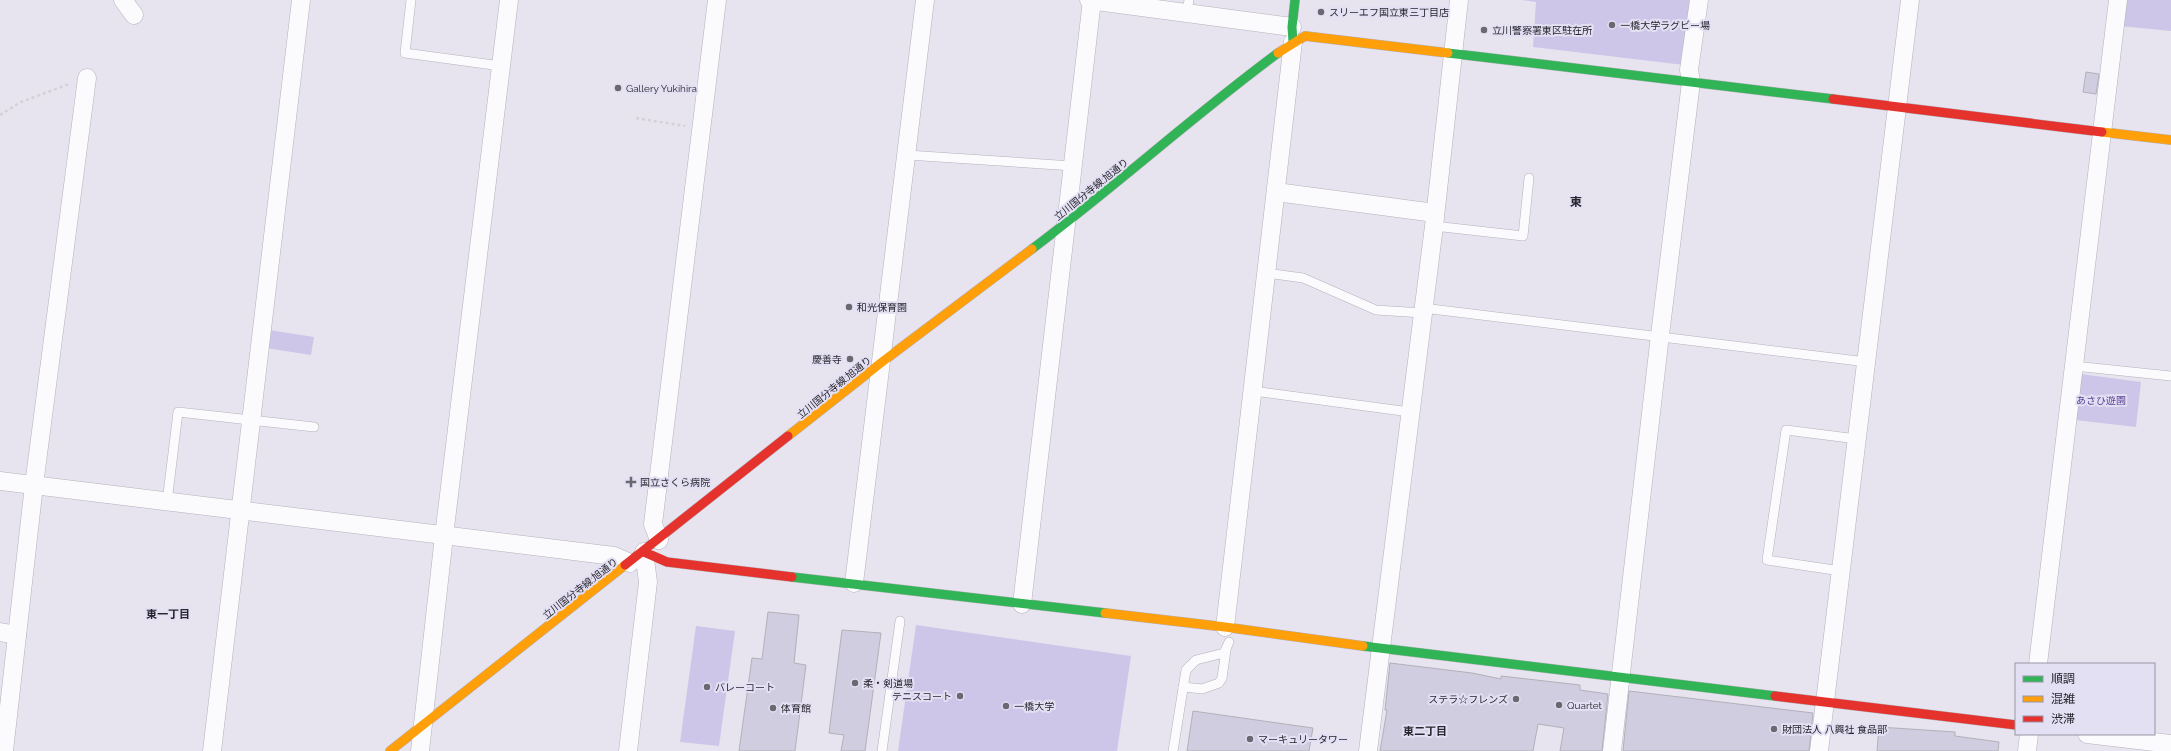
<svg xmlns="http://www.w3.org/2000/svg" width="2171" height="751" viewBox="0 0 2171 751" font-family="Raleway,'Noto Sans JP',sans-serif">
<rect width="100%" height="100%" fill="#e7e4f0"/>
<g fill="#cdc6e8">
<path d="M1522,0h170l-8,65 -151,-18 3,-45z"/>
<path d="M2123,0h48v31l-51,-5z"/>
<path d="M269,330l45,7 -3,18 -45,-7z"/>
<path d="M2081,374l60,8 -5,45 -61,-7z"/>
<path d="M916,625l215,31 -14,95h-219z"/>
<path d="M696,626l39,5 -16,115 -39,-4z"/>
</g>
<g fill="#d1cde0" stroke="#b2b0b8">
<path d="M2086,72l13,2 -3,20 -13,-2z"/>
<path d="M768,612l31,3 -5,48 12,2 -11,86h-56l13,-93 10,1z"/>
<path d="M842,630l39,3 -16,118h-24l3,-16 -15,-2z"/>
<path d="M1390,663l82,10 29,6v-3l79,9v5l28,4 -6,57h-42l4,-23 -26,-4 -5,27h-153l7,-41h-2z"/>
<path d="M1629,691l184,22 -4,38h-186z"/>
<path d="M1193,711l120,17 -4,23h-122z"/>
<path d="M1879,727l76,5v4l44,6 -1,9h-121z"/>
</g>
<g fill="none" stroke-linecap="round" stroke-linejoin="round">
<g stroke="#b3b1ba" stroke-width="10">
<g id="lane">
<path d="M411,0l-6,53 96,13"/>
<path d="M1187,12l2,-12"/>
<path d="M907,155l166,11"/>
<path d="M1434,226l89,10 6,-58"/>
<path d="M1266,273l37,5 73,32 47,3"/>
<path d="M1423,308l444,54"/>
<path d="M2074,366l97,10"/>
<path d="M1253,391l157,21"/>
<path d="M167,502l11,-90 136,15"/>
<path d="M1841,571l-74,-11 19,-130 71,9"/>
<path d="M1183,687l19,2 17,-6 3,-5 4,-28"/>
<path d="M882,751l18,-130"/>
<path d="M1173,751l13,-81 10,-10 28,-7 5,-11"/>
</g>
</g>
<g stroke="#b3b1ba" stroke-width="19">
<g id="street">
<path d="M123,0l11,15"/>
<path d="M1089,0l203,27"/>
<path d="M1276,192l159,21"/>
<path d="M0,481l614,75 16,7"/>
<path d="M659,540l-6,-16 64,-524"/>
<path d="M854,583l71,-583"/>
<path d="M1022,604l70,-604"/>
<path d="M1225,627l68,-585"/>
<path d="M0,632l17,3"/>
<path d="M2038,664l80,-664"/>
<path d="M2087,734l84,10"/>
<path d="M4,751l30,-266 53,-407"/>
<path d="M212,751l89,-751"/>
<path d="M420,751l24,-215 65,-536"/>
<path d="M628,751l20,-169 -4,-30"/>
<path d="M1368,751l66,-525 25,-226"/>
<path d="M1612,751l48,-416 31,-253 -2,-12 10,-70"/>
<path d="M1819,751l91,-751"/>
<path d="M2027,751l2,-17"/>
</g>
</g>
<g stroke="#b3b1ba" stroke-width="10">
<g id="fast">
<path d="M1293,42l-1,-15 3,-27"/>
<path d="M1448,53l385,46"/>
<path d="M1032,249c84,-63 162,-134 246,-196"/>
<path d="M792,577l313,36"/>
<path d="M1363,646l412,50"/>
</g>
</g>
<g stroke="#b3b1ba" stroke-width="10">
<g id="slow">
<path d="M1278,53l27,-17 143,17"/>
<path d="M2102,132l69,8"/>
<path d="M788,436l94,-74 150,-113"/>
<path d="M1105,613l120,14 138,19"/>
<path d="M390,751l235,-186"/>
</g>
</g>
<g stroke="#b3b1ba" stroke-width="10">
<g id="jam">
<path d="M1833,99l269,33"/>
<path d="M644,552l23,10 125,15"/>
<path d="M625,565l163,-129"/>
<path d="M1775,696l241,29"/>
</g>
</g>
<g stroke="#d3d2d6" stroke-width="2.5" stroke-dasharray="3 3" stroke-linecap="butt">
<path d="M0,115l21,-13 48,-18"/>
<path d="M636,118l49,8"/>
</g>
<use href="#lane" stroke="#fbfbfd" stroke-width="9"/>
<use href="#street" stroke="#fbfbfd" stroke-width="18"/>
<use href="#fast" stroke="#30b455" stroke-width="9"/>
<use href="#slow" stroke="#ff9f0a" stroke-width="9"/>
<use href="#jam" stroke="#e5322d" stroke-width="9"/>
</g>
<g fill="#6a6871" stroke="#e4e0f4" stroke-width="1.5">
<circle cx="1321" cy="12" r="4"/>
<circle cx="1612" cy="25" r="4"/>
<circle cx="1484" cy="30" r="4"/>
<circle cx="618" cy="88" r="4"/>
<circle cx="849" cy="307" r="4"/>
<circle cx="850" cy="359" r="4"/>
<path d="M629 476h4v4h4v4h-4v4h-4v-4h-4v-4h4z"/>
<circle cx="855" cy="683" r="4"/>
<circle cx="707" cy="687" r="4"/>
<circle cx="960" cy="696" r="4"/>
<circle cx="1516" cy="699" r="4"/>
<circle cx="1559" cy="705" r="4"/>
<circle cx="1006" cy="706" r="4"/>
<circle cx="773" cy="708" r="4"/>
<circle cx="1774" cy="729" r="4"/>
<circle cx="1250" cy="739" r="4"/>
</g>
<g text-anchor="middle" stroke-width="4" stroke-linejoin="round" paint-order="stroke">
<g font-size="10" fill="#27252d" stroke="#e4e0f4" text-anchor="start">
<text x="1329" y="16">スリーエフ国立東三丁目店</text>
<text x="1620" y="29">一橋大学ラグビー場</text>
<text x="1492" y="34">立川警察署東区駐在所</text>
<text x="626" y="92">Gallery Yukihira</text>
<text x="857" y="311">和光保育園</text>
<text x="842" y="363" text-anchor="end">慶善寺</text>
<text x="640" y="486">国立さくら病院</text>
<text x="863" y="687">柔・剣道場</text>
<text x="715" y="691">バレーコート</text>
<text x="952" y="700" text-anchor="end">テニスコート</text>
<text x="1508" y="703" text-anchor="end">ステラ☆フレンズ</text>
<text x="1567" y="709">Quartet</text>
<text x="1014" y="710">一橋大学</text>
<text x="781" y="712">体育館</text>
<text x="1782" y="733">財団法人 八興社 食品部</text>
<text x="1258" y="743">マーキュリータワー</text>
</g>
<g font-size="10" fill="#27252d" stroke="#e4e0f4">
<text transform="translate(1091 189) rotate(-39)" y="4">立川国分寺線;旭通り</text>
<text transform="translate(834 387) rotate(-39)" y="4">立川国分寺線;旭通り</text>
<text transform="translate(580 588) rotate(-38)" y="4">立川国分寺線;旭通り</text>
</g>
<g font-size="10" fill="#5a4196" stroke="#e4e0f4">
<text x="2101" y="404">あさひ遊園</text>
</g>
<g font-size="11" font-weight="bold" fill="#27252d" stroke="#e4e0f4">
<text x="168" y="618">東一丁目</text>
<text x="1425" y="735">東二丁目</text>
</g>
<g font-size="12" font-weight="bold" fill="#27252d" stroke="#e4e0f4">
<text x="1576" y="206">東</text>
</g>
</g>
<rect x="2015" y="663" width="140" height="72" fill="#e4e0f4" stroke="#9895a4"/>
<rect x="2023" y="676" width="20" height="6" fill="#30b455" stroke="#9895a4"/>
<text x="2051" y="683" font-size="12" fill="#27252d">順調</text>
<rect x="2023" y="696" width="20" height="6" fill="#ff9f0a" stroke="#9895a4"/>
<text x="2051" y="703" font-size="12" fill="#27252d">混雑</text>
<rect x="2023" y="716" width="20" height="6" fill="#e5322d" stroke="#9895a4"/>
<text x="2051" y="723" font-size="12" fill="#27252d">渋滞</text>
</svg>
